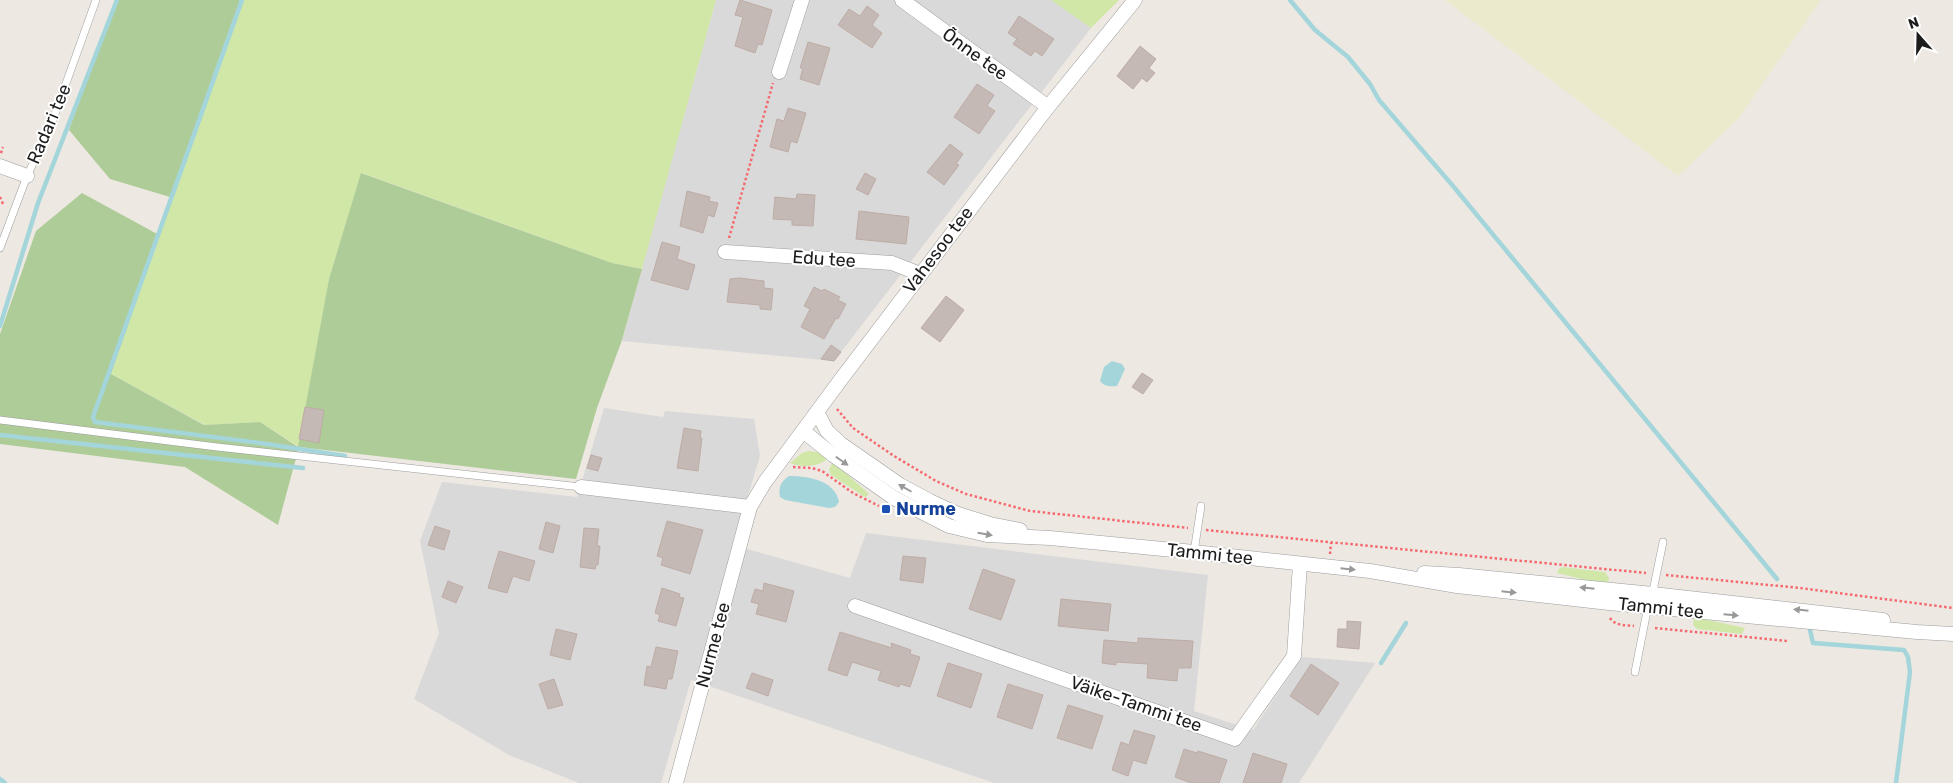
<svg xmlns="http://www.w3.org/2000/svg" width="1953" height="783" viewBox="0 0 1953 783" font-family="Rubik,sans-serif">
<rect width="100%" height="100%" fill="#ede8e2"/>
<g fill="#dad9d9">
<path d="M716,0h335l40,28 -257,333 -212,-20z"/>
<path d="M604,408l59,9 2,-6 89,8 6,37 -27,89 117,33 16,-45 342,42 -14,136 59,19 49,-73 73,6 -76,120h-305l-303,-103 -30,103h-82l-70,-28 -95,-56 25,-66 -19,-92 22,-59 135,15z"/>
</g>
<path fill="#eceacd" d="M1445,0h376l-83,119 -60,57z"/>
<g fill="#d0e7a8">
<path d="M240,0h476l-74,269 -30,-6 -250,-90 -33,106 -30,168 -39,-25 -55,3 -94,-51 48,-139 11,-38z"/>
<path d="M1051,0h68l-28,28z"/>
<path d="M809,451l14,2 5,5c-8,9 -27,10 -38,5l12,-10z"/>
<path d="M833,462l36,32 -3,3 -3,-1 -32,-21 -2,-6z"/>
<path d="M1562,567l43,5 4,6 -1,5 -14,-1 -37,-9 2,-4z"/>
<path d="M1694,617l51,11 -3,6 -45,-5 -4,-4z"/>
</g>
<g fill="#aecc97">
<path d="M115,0h125l-70,197 -60,-18 -41,-49z"/>
<path d="M361,173l251,90 30,6 -20,71 -25,68 -21,71 -277,-32 -21,78 -93,-58 -185,-23v-110l36,-103 46,-38 77,42 -48,139 93,51 56,-3 38,25 31,-168z"/>
</g>
<g fill="#a3d5da">
<path d="M1112,361l10,3 3,5 -8,17c-7,1 -13,0 -17,-5l4,-14z"/>
<path d="M789,476c18,0 46,4 50,26l-4,5 -6,1 -44,-8 -5,-3c-2,-9 1,-16 9,-21z"/>
</g>
<g fill="none" stroke-linecap="round" stroke-linejoin="round">
<g stroke="#a3d5da" stroke-width="4.5">
<path d="M242,0l-149,417 2,5 165,21 85,13"/>
<path d="M1290,0l25,30 33,27 22,27 9,16 74,86 324,393"/>
<path d="M0,326l38,-123 79,-203"/>
<path d="M0,435l303,33"/>
<path d="M1810,630l3,13 91,7 4,7 2,15 -14,111"/>
<path d="M1381,663l25,-40"/>
<path d="M0,779l5,4"/>
</g>
</g>
<g fill="#c4b9b5" stroke="#beaca5">
<path d="M740,0l32,10 -10,35 -4,-1 -3,9 -20,-7 8,-29 -8,-2z"/>
<path d="M867,6l12,9 -7,10 10,8 -10,15 -34,-23 11,-16 11,7z"/>
<path d="M1019,16l35,23 -12,17 -7,-5 -4,5 -18,-12 4,-5 -9,-6z"/>
<path d="M808,42l22,6 -11,37 -19,-6 3,-11h-3z"/>
<path d="M1140,46l16,13 -7,9 6,5 -8,9 -5,-4 -9,11 -16,-13z"/>
<path d="M977,84l17,11 -7,11 8,5 -16,23 -25,-17z"/>
<path d="M788,108l18,5 -9,30 -6,-2 -3,11 -18,-5 7,-28 7,2z"/>
<path d="M950,144l13,10 -7,10 3,1 -15,20 -17,-13z"/>
<path d="M865,173l11,6 -8,16 -12,-6z"/>
<path d="M687,191l23,6 -1,4 9,2 -4,14 -6,-2 -5,18 -23,-7z"/>
<path d="M797,194l18,1 -2,31 -21,-1v-5l-19,-1 2,-22 21,2z"/>
<path d="M859,211l50,6 -3,27 -50,-5z"/>
<path d="M662,242l18,5 -3,12 18,6 -7,25 -37,-10z"/>
<path d="M739,278l25,3v7l9,1 -2,21 -11,-1v-4l-33,-3 3,-23z"/>
<path d="M814,287l8,4 2,-2 16,8 -2,3 8,4 -8,15 -2,-1 -12,21 -23,-12 9,-18 -6,-3z"/>
<path d="M946,296l18,14 -24,32 -19,-14z"/>
<path d="M831,345l10,7 -7,9 -13,-2z"/>
<path d="M1142,373l11,7 -10,14 -11,-7z"/>
<path d="M305,407l19,3 -5,33 -20,-4z"/>
<path d="M684,428l17,3 -1,7h2l-4,33 -21,-3z"/>
<path d="M591,455l11,3 -4,13 -11,-3z"/>
<path d="M667,521l36,9 -13,44 -29,-9 2,-7 -6,-2z"/>
<path d="M546,522l14,4 -7,27 -14,-4z"/>
<path d="M435,526l15,5 -6,19 -16,-5z"/>
<path d="M584,528l15,1 -2,17h3l-2,19h-2l-1,4 -15,-2z"/>
<path d="M499,551l36,10 -6,20 -16,-5 -6,17 -19,-5z"/>
<path d="M903,556l23,2 -3,25 -23,-3z"/>
<path d="M983,569l32,11 -14,40 -32,-11z"/>
<path d="M448,581l15,6 -7,16 -14,-6z"/>
<path d="M764,583l30,8 -8,31 -30,-8 3,-10 -8,-2 4,-13 8,2z"/>
<path d="M662,588l18,6 -1,3 5,1 -8,28 -18,-5 2,-6 -5,-2z"/>
<path d="M1061,599l50,5 -3,27 -50,-5z"/>
<path d="M1347,621l14,1 -2,27 -22,-2 1,-18h9z"/>
<path d="M556,629l21,5 -7,26 -20,-5z"/>
<path d="M840,632l52,16 -1,-5 20,7 -1,4 10,3 -10,30 -10,-3 -1,3 -21,-7 3,-9 -29,-9 -5,14 -19,-6z"/>
<path d="M1138,638l55,3 -2,27h-13l-1,13 -30,-3 1,-14 -32,-2v3l-14,-2 2,-23 34,3z"/>
<path d="M656,647l22,4 -6,28h-4l-2,10 -22,-4 3,-19 4,1z"/>
<path d="M948,663l34,11 -11,34 -34,-12z"/>
<path d="M1311,664l28,19 -21,32 -28,-19z"/>
<path d="M752,673l21,7 -5,16 -22,-8z"/>
<path d="M554,679l9,26 -15,4 -9,-25z"/>
<path d="M1008,684l35,11 -11,34 -35,-12z"/>
<path d="M1068,705l35,11 -11,33 -35,-11z"/>
<path d="M1134,730l21,6 -9,28 -13,-4 -5,16 -16,-6 9,-28 8,3z"/>
<path d="M1184,749l13,4 1,-2 29,9 -8,23h-28l-16,-6z"/>
<path d="M1253,753l34,11 -6,19h-38z"/>
</g>
<g fill="none" stroke-linecap="round" stroke-linejoin="round">
<g stroke="#9d9d9d" stroke-width="8">
<g id="service">
<path d="M0,248l27,-72 23,-48 46,-128"/>
<path d="M0,420l217,27 364,40"/>
<path d="M1194,552l7,-46"/>
<path d="M1652,596l11,-54"/>
<path d="M1635,672l13,-66"/>
</g>
</g>
<g stroke="#9d9d9d" stroke-width="15">
<g id="minor">
<path d="M902,0l146,107"/>
<path d="M779,72l23,-72"/>
<path d="M0,166l27,10"/>
<path d="M725,252l167,11 28,11"/>
<path d="M817,412l10,19 14,13 59,41 30,16 28,13 32,10 30,6"/>
<path d="M803,431l30,24 61,43 55,28 38,9 63,3 144,14 176,19 87,15 152,17 308,29 36,2"/>
<path d="M581,487l169,20"/>
<path d="M1424,573l35,2 194,19 230,26"/>
<path d="M855,606l380,133 59,-83 6,-92"/>
<path d="M676,783l74,-276 15,-25 77,-104 206,-271 87,-107"/>
</g>
</g>
<g stroke="#f56a6f" stroke-width="2.5" stroke-dasharray="2.5 2.5" stroke-linecap="butt">
<path d="M1,153l2,-6"/>
<path d="M0,197l3,7"/>
<path d="M729,238l44,-155"/>
<path d="M837,409l16,19 41,28 42,25 30,13 64,17 158,17"/>
<path d="M793,467l19,1 10,3 31,22 26,13"/>
<path d="M1206,530l440,43"/>
<path d="M1330,554l1,-11"/>
<path d="M1666,575l134,13 153,20"/>
<path d="M1610,618c5,8 15,7 24,8"/>
<path d="M1655,628l133,13"/>
</g>
<use href="#service" stroke="#fff" stroke-width="7"/>
<use href="#minor" stroke="#fff" stroke-width="14"/>
</g>
<defs><path id="oneway-solid" d="M-6-.8H1V-3.2L6.5 0L1 3.2V.8H-6Z" transform="scale(1.25)"/></defs>
<g fill="#999">
<use href="#oneway-solid" transform="translate(842 461) rotate(35)"/>
<use href="#oneway-solid" transform="translate(905 488) rotate(-150)"/>
<use href="#oneway-solid" transform="translate(985 534) rotate(10)"/>
<use href="#oneway-solid" transform="translate(1348 569) rotate(6)"/>
<use href="#oneway-solid" transform="translate(1587 588) rotate(-174)"/>
<use href="#oneway-solid" transform="translate(1509 592) rotate(6)"/>
<use href="#oneway-solid" transform="translate(1801 610) rotate(-174)"/>
<use href="#oneway-solid" transform="translate(1731 615) rotate(5)"/>
</g>
<rect fill="#1a4fb4" stroke="#fff" stroke-width="2" x="881" y="504" width="10" height="10" rx="2.5"/>
<g text-anchor="middle" stroke-width="4" stroke-linejoin="round" paint-order="stroke">
<g font-size="18" fill="#1c1c1c" stroke="#fff">
<text transform="translate(975 54) rotate(36)" y="6">Õnne tee</text>
<text transform="translate(49 124) rotate(-67)" y="6">Radari tee</text>
<text transform="translate(938 250) rotate(-53)" y="6">Vahesoo tee</text>
<text transform="translate(824 259) rotate(4)" y="6">Edu tee</text>
<text transform="translate(1210 554) rotate(6)" y="6">Tammi tee</text>
<text transform="translate(1661 608) rotate(6)" y="6">Tammi tee</text>
<text transform="translate(713 645) rotate(-75)" y="6">Nurme tee</text>
<text transform="translate(1136 704) rotate(19)" y="6">Väike-Tammi tee</text>
</g>
<g font-size="18" font-weight="bold" fill="#164399" stroke="#fff" text-anchor="start">
<text x="896" y="515">Nurme</text>
</g>
</g>
<g transform="translate(1918 35) rotate(340)" stroke="#ffffff" stroke-width="4" paint-order="stroke">
<path d="M0-4L9 19L0 12L-9 19Z" fill="#1c1c1c"/>
<text y="-8" font-size="14" font-weight="bold" text-anchor="middle" fill="#1c1c1c">N</text>
</g>
</svg>
